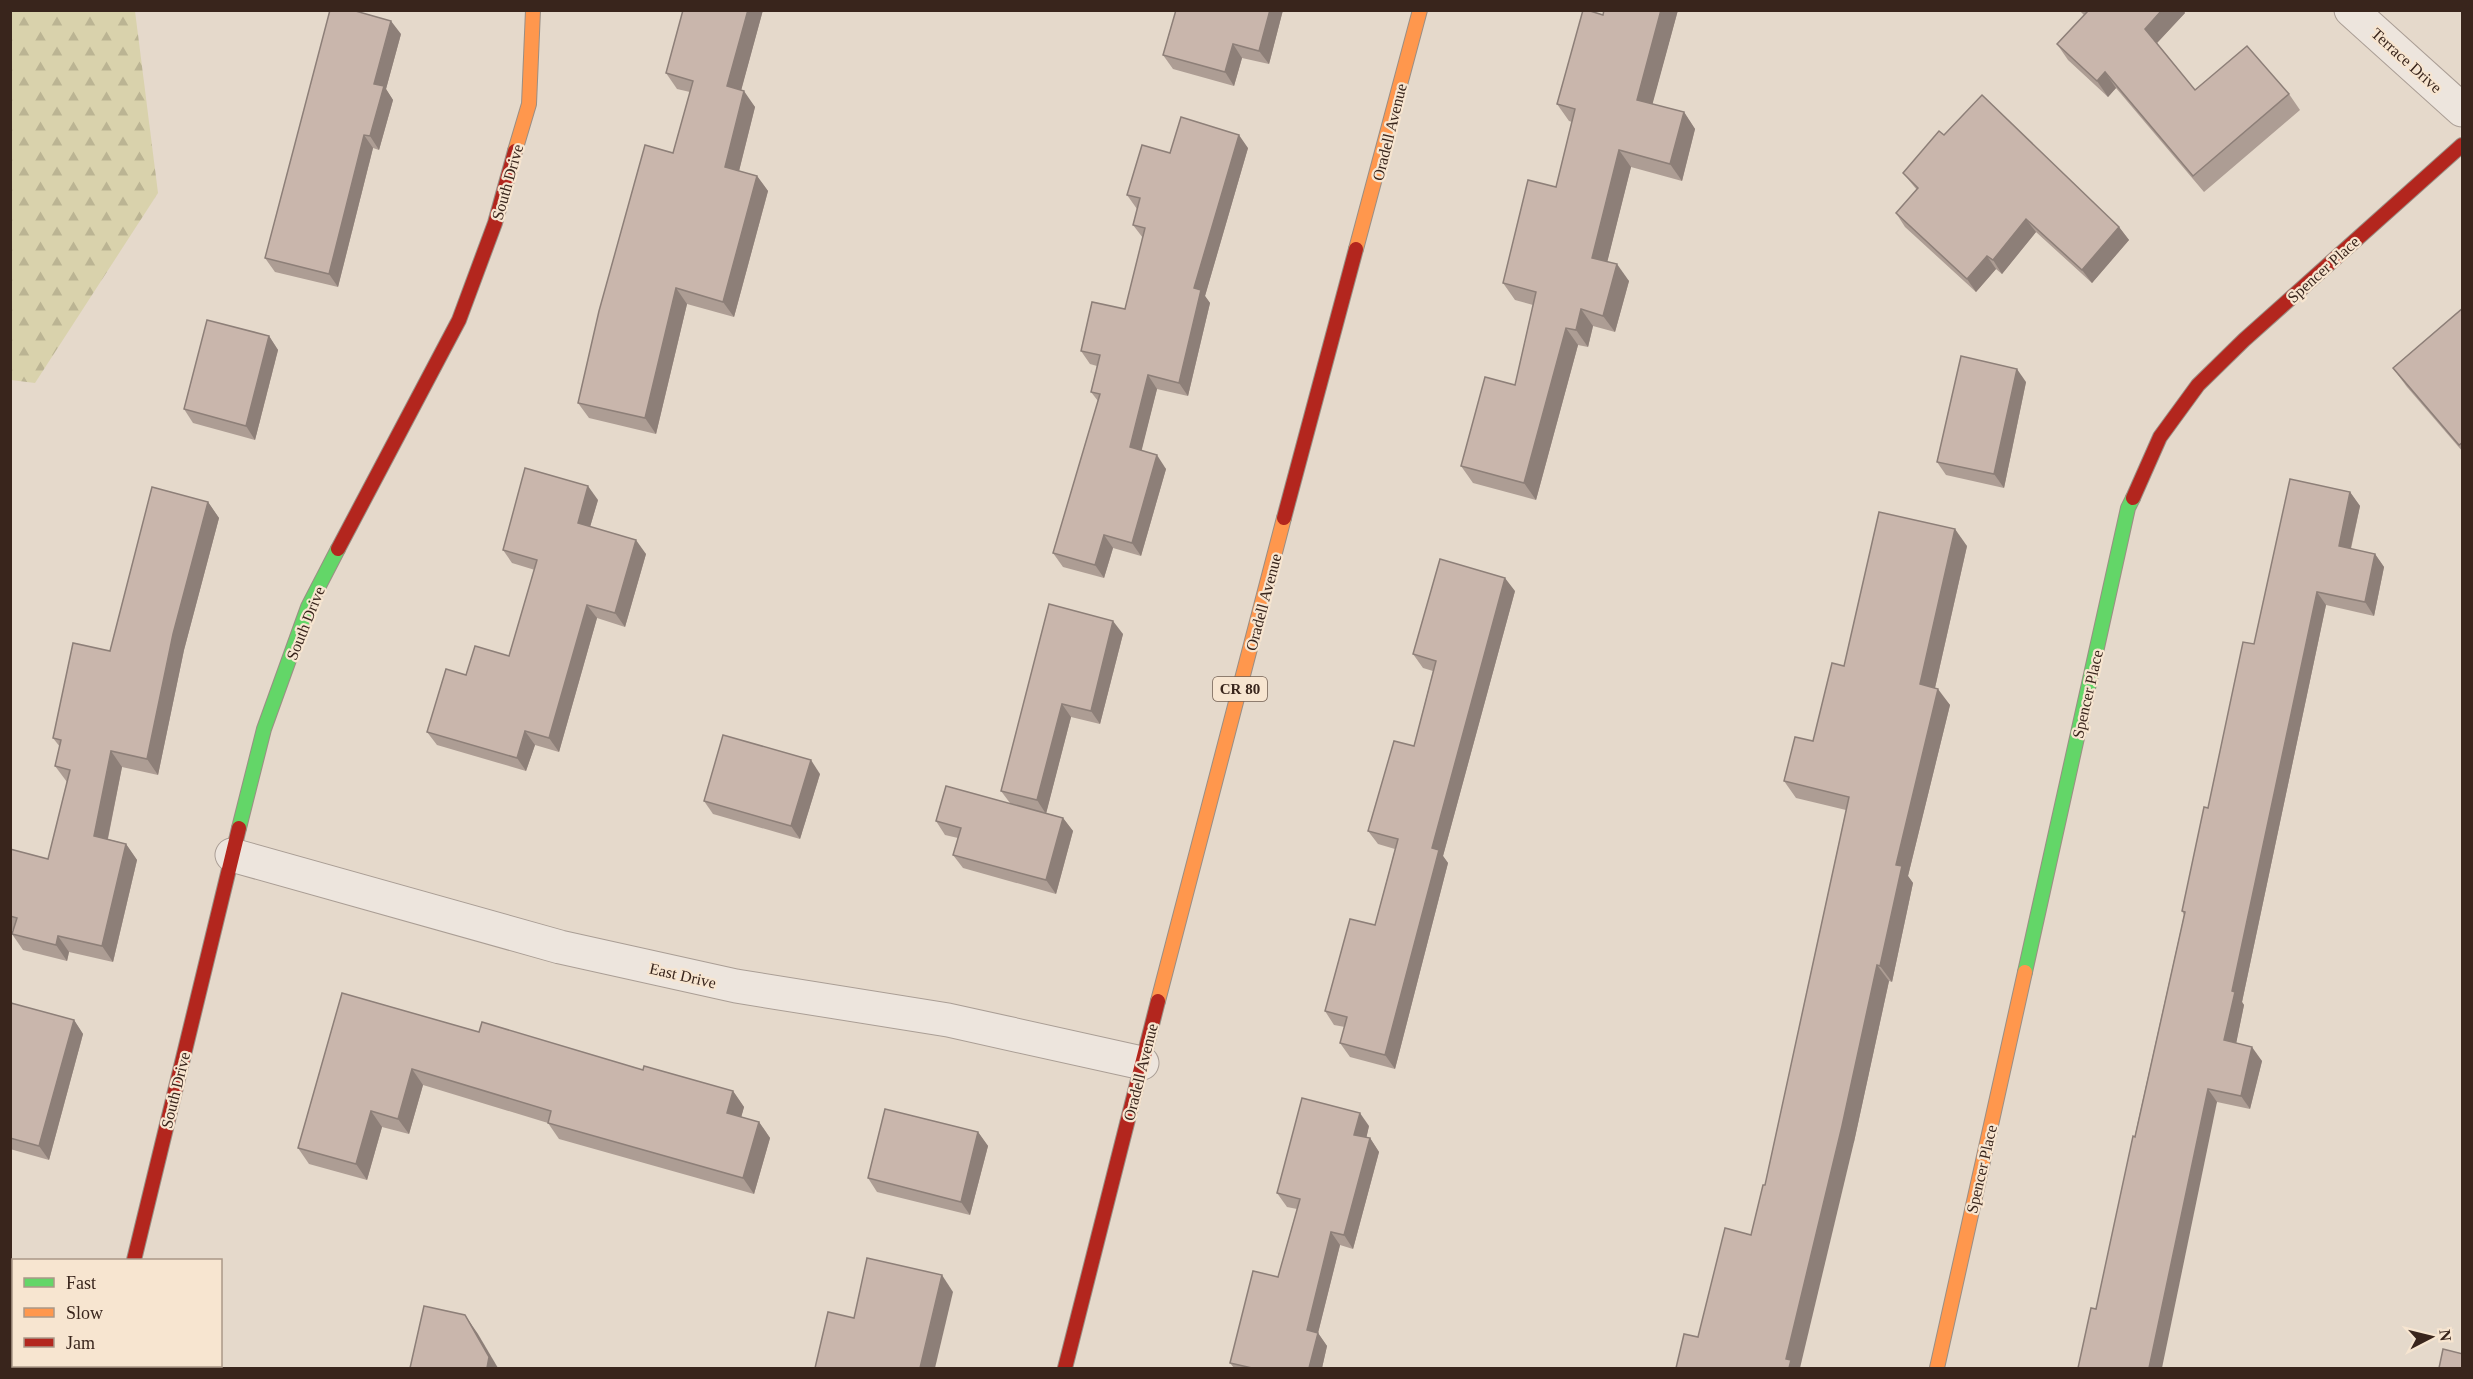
<svg xmlns="http://www.w3.org/2000/svg" width="2473" height="1379" viewBox="0 0 2473 1379" font-family="Georgia,serif">
<defs>
<pattern id="forest-firs" width="22" height="20" patternUnits="userSpaceOnUse" patternTransform="scale(1.5)"><rect width="22" height="20" fill="#d9d2ac"/><path d="M5 1l3.5 6h-7zM16 11l3.5 6h-7z" fill="#bbb493"/></pattern>
</defs>
<rect width="100%" height="100%" fill="#e5d9cb"/>
<path fill="url(#forest-firs)" d="M11,10l124,1 23,182 -123,190 -24,-3z"/>
<g fill="none" stroke-linecap="round" stroke-linejoin="round">
<g stroke="#aa9e95" stroke-width="35">
<g id="street">
<path d="M2351,10l111,100"/>
<path d="M232,855l328,92 176,39 212,34 194,43"/>
<path d="M108,1368l1,-2"/>
</g>
</g>
<g stroke="#9a8e84" stroke-width="16">
<g id="fast">
<path d="M239,828l25,-99 44,-122 30,-58"/>
<path d="M2025,972l103,-464 5,-10"/>
</g>
</g>
<g stroke="#9a8e84" stroke-width="16">
<g id="slow">
<path d="M515,151l14,-47 4,-94"/>
<path d="M1356,249l64,-239"/>
<path d="M1158,1001l126,-483"/>
<path d="M1937,1368l88,-396"/>
</g>
</g>
<g stroke="#9a8e84" stroke-width="16">
<g id="jam">
<path d="M2133,498l27,-61 38,-52 46,-45 218,-195"/>
<path d="M1284,518l72,-269"/>
<path d="M338,549l121,-229 36,-97 20,-72"/>
<path d="M134,1260l105,-432"/>
<path d="M1065,1368l93,-367"/>
</g>
</g>
<use href="#street" stroke="#ede5dd" stroke-width="33"/>
<use href="#fast" stroke="#63d668" stroke-width="14"/>
<use href="#slow" stroke="#ff974d" stroke-width="14"/>
<use href="#jam" stroke="#b3261e" stroke-width="14"/>
</g>
<g fill="#ad9d94">
<path d="M763,10l-22,80 14,17 -16,64 18,5 11,15 -34,126 -47,-13 -31,130 -67,-16 -11,-15 95,-250 17,-61 -13,-3 -11,-16z"/>
<path d="M1176,10h107l-14,54 -27,-6 -8,28 -61,-17 -10,-14z"/>
<path d="M1678,10l-26,94 32,8 11,17 -13,52 -51,-14 -24,95 22,19 -14,51 -22,-6 -5,21 -10,-2 -42,155 -63,-17 -12,-17 54,-81 18,-80 -18,-5 -12,-17 53,-96 16,-65 -3,-1 -12,-17 46,-89z"/>
<path d="M2079,10h104l2,3 -28,30 38,47 94,4 11,16 -96,82 -88,-104 -8,9 -40,-37 -11,-16 27,-29z"/>
<path d="M401,34l-15,55 7,11 -14,50 -6,-2 -35,139 -63,-15 -10,-14z"/>
<path d="M1944,135l175,92 10,13 -37,43 -56,-51 -34,42 -6,-5 -20,23 -71,-65 -9,-14 21,-23 -14,-17z"/>
<path d="M1248,148l-43,148 5,7 -22,93 -31,-7 -16,62 25,18 -25,87 -28,-8 -9,30 -41,-11 -10,-14 45,-152 -7,-9 6,-26 -7,-2 -9,-13 44,-42 18,-71 -10,-13 4,-16 -10,-14 43,-42z"/>
<path d="M2463,308v144l-56,-65 -14,-19z"/>
<path d="M269,336l9,14 -23,90 -62,-17 -9,-14z"/>
<path d="M2026,382l-22,106 -58,-13 -9,-13z"/>
<path d="M2350,492l10,14 -9,43 24,5 9,13 -10,49 -48,-11 -84,397 2,3 -8,38 26,18 -12,48 -33,-7 -121,207 88,-394 -2,-4 26,-103 46,-164z"/>
<path d="M598,500l-8,27 56,27 -21,73 -28,-9 -38,134 -24,-7 -9,26 -89,-26 -10,-13 39,-57 43,-19 26,-86 -23,-7 -9,-13z"/>
<path d="M208,502l11,16 -35,132 -26,125 -36,-8 -14,72 18,5 11,16 -24,102 -44,-10 -2,9 -44,-11 -11,-16 1,-4 -3,-1v-80l38,10 19,-77 -12,-16 5,-19 -7,-9z"/>
<path d="M1967,546l-32,142 15,17 -42,171 5,7 -21,99 -3,-1 -35,161 -156,195 53,-102 14,-50 81,-375 -50,-12 -12,-17 29,-40 31,-75z"/>
<path d="M1515,591l-72,265 5,7 -53,206 -45,-12 -10,-14 5,-16 -11,-2 -9,-14 50,-86 20,-76 -17,-5 -10,-13 46,-85 19,-75 -10,-3 -10,-14z"/>
<path d="M1049,604l74,30 -23,90 -29,-7 -25,96 17,5 10,13 -17,63 -93,-26 -10,-13 5,-17 -13,-3 -9,-14 74,-18 -9,-12z"/>
<path d="M820,774l-20,65 -87,-25 -9,-13z"/>
<path d="M342,993l137,39 254,59 11,16 -3,10 18,5 11,16 -16,56 -195,-55 -11,-16 -125,-38 -14,49 -27,-7 -15,53 -58,-16 -11,-16z"/>
<path d="M10,1005l64,15 9,14 -34,126 -39,-11z"/>
<path d="M1369,1126l-3,12h4l9,14 -26,97 -13,-4 -22,88 9,13 -5,22h-88l-4,-5 48,-86 19,-68 -10,-2 -10,-14z"/>
<path d="M978,1132l10,14 -18,69 -93,-23 -9,-14z"/>
</g>
<g fill="#8d7f78">
<path d="M748,10h15l-25,92 -11,-16z"/>
<path d="M1270,10h13l-14,54 -10,-13z"/>
<path d="M1661,10h17l-29,107 -12,-17z"/>
<path d="M2162,10h21l2,3 -29,31 -11,-15z"/>
<path d="M391,21l10,13 -15,55 7,11 -14,50 -9,-14 4,-52z"/>
<path d="M1233,44l9,14 -8,28 -9,-14z"/>
<path d="M2105,72l11,16 -8,9 -11,-16z"/>
<path d="M744,91l11,16 -19,76 -11,-16z"/>
<path d="M1684,112l11,17 -13,52 -12,-17z"/>
<path d="M364,135l9,13 -35,139 -9,-13z"/>
<path d="M1239,135l9,13 -43,148 5,7 -22,93 -9,-13 15,-95z"/>
<path d="M1619,150l12,17 -27,108 -12,-17z"/>
<path d="M757,176l11,15 -34,126 -11,-15z"/>
<path d="M2026,219l10,13 -34,42 -9,-14z"/>
<path d="M2119,227l10,13 -37,43 -10,-13z"/>
<path d="M1987,256l9,13 -20,23 -9,-13z"/>
<path d="M1617,264l12,17 -14,51 -12,-16z"/>
<path d="M676,288l11,16 -31,130 -11,-16z"/>
<path d="M1581,309l12,17 -5,21 -12,-17z"/>
<path d="M1566,328l12,17 -42,155 -12,-17z"/>
<path d="M269,336l9,14 -23,90 -9,-14z"/>
<path d="M2017,369l9,13 -22,106 -10,-14z"/>
<path d="M1148,375l9,14 -18,72 -9,-14z"/>
<path d="M1157,455l9,14 -25,87 -9,-13z"/>
<path d="M588,486l10,14 -11,37 -9,-14z"/>
<path d="M2350,492l10,14 -12,54 -9,-14z"/>
<path d="M208,502l11,16 -35,132 -26,125 -11,-16 26,-125z"/>
<path d="M1955,529l12,17 -35,155 -12,-17z"/>
<path d="M1104,535l9,13 -9,30 -9,-13z"/>
<path d="M636,540l10,14 -21,73 -10,-14z"/>
<path d="M2375,554l9,13 -10,49 -9,-14z"/>
<path d="M1505,578l10,13 -72,265 5,7 -53,206 -10,-14 47,-207z"/>
<path d="M2317,592l9,13 -84,397 2,3 -10,49 -10,-14 8,-49z"/>
<path d="M587,605l10,13 -38,134 -10,-14z"/>
<path d="M1113,621l10,13 -23,90 -9,-13z"/>
<path d="M1938,689l12,16 -42,171 5,7 -21,99 -12,-16 16,-101z"/>
<path d="M1062,704l9,13 -25,97 -9,-14z"/>
<path d="M525,731l10,14 -9,26 -9,-13z"/>
<path d="M111,751l11,16 -17,85 -11,-16z"/>
<path d="M811,760l9,14 -20,65 -9,-13z"/>
<path d="M1063,818l10,13 -17,63 -10,-14z"/>
<path d="M126,844l11,16 -24,102 -11,-16z"/>
<path d="M58,936l11,16 -2,9 -11,-16z"/>
<path d="M1877,965l12,16 -35,161 -54,226h-11l-3,-9z"/>
<path d="M74,1020l9,14 -34,126 -10,-14z"/>
<path d="M2252,1047l10,14 -12,48 -9,-13z"/>
<path d="M412,1069l11,16 -14,49 -11,-15z"/>
<path d="M2208,1089l9,13 -55,266h-13z"/>
<path d="M733,1091l11,16 -6,22 -11,-16z"/>
<path d="M371,1111l11,16 -15,53 -11,-16z"/>
<path d="M1360,1113l9,13 -5,22 -10,-13z"/>
<path d="M759,1122l11,16 -16,56 -11,-16z"/>
<path d="M978,1132l10,14 -18,69 -9,-13z"/>
<path d="M1370,1138l9,14 -26,97 -9,-14z"/>
<path d="M1331,1232l9,13 -22,88 9,13 -5,22h-13l-2,-38z"/>
<path d="M942,1275l11,17 -18,76h-15z"/>
<path d="M465,1315l13,19 20,34h-11z"/>
</g>
<g fill="#c9b6ac" stroke="#8d7f78" stroke-width="1.5">
<path d="M330,10h22l39,11 -17,63 10,2 -14,50 -6,-1 -35,139 -64,-16z"/>
<path d="M683,10h65l-21,76 17,5 -19,76 32,9 -34,126 -47,-14 -31,130 -67,-15 21,-92 46,-166 28,8 20,-72 -27,-8z"/>
<path d="M1176,10h94l-11,41 -26,-7 -8,28 -62,-17z"/>
<path d="M1583,10h4l16,5 1,-5h57l-24,90 47,12 -14,52 -51,-14 -27,108 25,6 -14,52 -22,-7 -5,21 -10,-2 -42,155 -63,-17 24,-89 30,8 21,-93 -33,-9 25,-103 28,7 19,-78 -18,-5z"/>
<path d="M2085,10h77l-17,19 50,61 52,-44 42,48 -96,82 -88,-104 -8,9 -40,-37 30,-32z"/>
<path d="M1982,95l137,132 -37,43 -56,-51 -33,41 -6,-4 -20,23 -71,-66 22,-25 -15,-15 36,-42 5,4z"/>
<path d="M1181,117l58,18 -45,153 7,2 -22,93 -31,-8 -18,72 27,8 -25,88 -28,-8 -9,30 -42,-12 47,-159 -9,-2 9,-37 -19,-4 11,-49 33,7 20,-81 -12,-3 7,-27 -13,-3 15,-50 28,8z"/>
<path d="M2463,308v134l-4,3 -66,-77z"/>
<path d="M207,320l62,16 -23,90 -62,-17z"/>
<path d="M1961,356l56,13 -23,105 -57,-12z"/>
<path d="M525,468l63,18 -10,37 58,17 -21,73 -28,-8 -38,133 -24,-7 -8,27 -90,-26 19,-63 20,6 9,-29 34,10 28,-96 -34,-10z"/>
<path d="M2290,479l60,13 -11,54 36,8 -10,48 -48,-10 -85,399 3,1 -11,48 28,7 -11,49 -33,-7 -59,279h-71l13,-60 5,1 37,-173 2,1 50,-225 -3,-1 22,-104 4,1 35,-166 11,2z"/>
<path d="M152,487l56,15 -35,132 -26,125 -36,-8 -17,85 32,8 -24,102 -44,-10 -2,9 -44,-11 5,-16 -7,-2v-67l38,10 22,-89 -15,-4 6,-26 -8,-2 20,-95 37,8z"/>
<path d="M1879,512l76,17 -35,155 18,5 -42,176 6,1 -22,100 -3,-1 -35,161 -56,233 5,1 -2,8h-113l8,-34 14,3 27,-109 26,7 12,-50h2l84,-388 -65,-16 11,-44 18,4 19,-78 12,3z"/>
<path d="M1440,559l65,19 -73,270 7,2 -54,205 -45,-12 7,-26 -22,-6 25,-92 25,6 23,-86 -30,-8 26,-90 20,5 22,-85 -23,-7z"/>
<path d="M1049,604l64,17 -22,90 -29,-7 -25,96 -36,-9z"/>
<path d="M723,735l88,25 -20,66 -87,-25z"/>
<path d="M946,786l117,32 -17,62 -93,-25 8,-27 -25,-7z"/>
<path d="M342,993l137,39 3,-10 161,48 1,-4 89,25 -6,22 32,9 -16,56 -195,-55 3,-12 -139,-42 -14,50 -27,-8 -15,53 -58,-16z"/>
<path d="M11,1003l63,17 -35,126 -29,-8z"/>
<path d="M1302,1098l58,15 -6,22 16,3 -26,97 -13,-3 -24,98 11,3 -9,35h-57l-22,-5 23,-92 25,6 22,-78 -23,-6z"/>
<path d="M885,1109l93,23 -17,70 -93,-24z"/>
<path d="M867,1258l75,17 -22,93h-105l13,-56 26,6z"/>
<path d="M424,1306l41,9 24,42 -2,11h-77z"/>
<path d="M2443,1349l20,5v14h-24z"/>
</g>
<g text-anchor="middle" stroke-width="4.5" stroke-linejoin="round" paint-order="stroke">
<rect fill="#f7e5d0" stroke="#725f52" stroke-width="1.5" x="1213" y="677" width="54" height="24" rx="4.5"/>
<g font-size="15" font-weight="bold" fill="#39251c">
<text x="1240" y="694">CR 80</text>
</g>
<g font-size="16" fill="#39251c" stroke="#f7e5d0">
<text transform="translate(2407 60) rotate(42)" y="6">Terrace Drive</text>
<text transform="translate(1389 132) rotate(-76)" y="6">Oradell Avenue</text>
<text transform="translate(507 182) rotate(-74)" y="6">South Drive</text>
<text transform="translate(2323 269) rotate(-42)" y="6">Spencer Place</text>
<text transform="translate(1263 602) rotate(-75)" y="6">Oradell Avenue</text>
<text transform="translate(305 623) rotate(-68)" y="6">South Drive</text>
<text transform="translate(2087 694) rotate(-77)" y="6">Spencer Place</text>
<text transform="translate(683 975) rotate(13)" y="6">East Drive</text>
<text transform="translate(1140 1072) rotate(-76)" y="6">Oradell Avenue</text>
<text transform="translate(175 1090) rotate(-76)" y="6">South Drive</text>
<text transform="translate(1981 1169) rotate(-77)" y="6">Spencer Place</text>
</g>
</g>
<rect width="2473" height="1379" fill="none" stroke="#39251c" stroke-width="24"/>
<rect x="12" y="1259" width="210" height="108" fill="#f7e5d0" stroke="#ab9888" stroke-width="1.5"/>
<rect x="24" y="1278" width="30" height="9" fill="#63d668" stroke="#ab9888" stroke-width="1.5"/>
<text x="66" y="1289" font-size="18" fill="#39251c">Fast</text>
<rect x="24" y="1308" width="30" height="9" fill="#ff974d" stroke="#ab9888" stroke-width="1.5"/>
<text x="66" y="1319" font-size="18" fill="#39251c">Slow</text>
<rect x="24" y="1338" width="30" height="9" fill="#b3261e" stroke="#ab9888" stroke-width="1.5"/>
<text x="66" y="1349" font-size="18" fill="#39251c">Jam</text>
<g transform="translate(2431 1337) rotate(83)" stroke="#f7e5d0" stroke-width="4.5" paint-order="stroke">
<path d="M0-4.5L10 22L0 15L-10 22Z" fill="#39251c"/>
<text y="-9" font-size="16" font-weight="bold" text-anchor="middle" fill="#39251c">N</text>
</g>
</svg>
